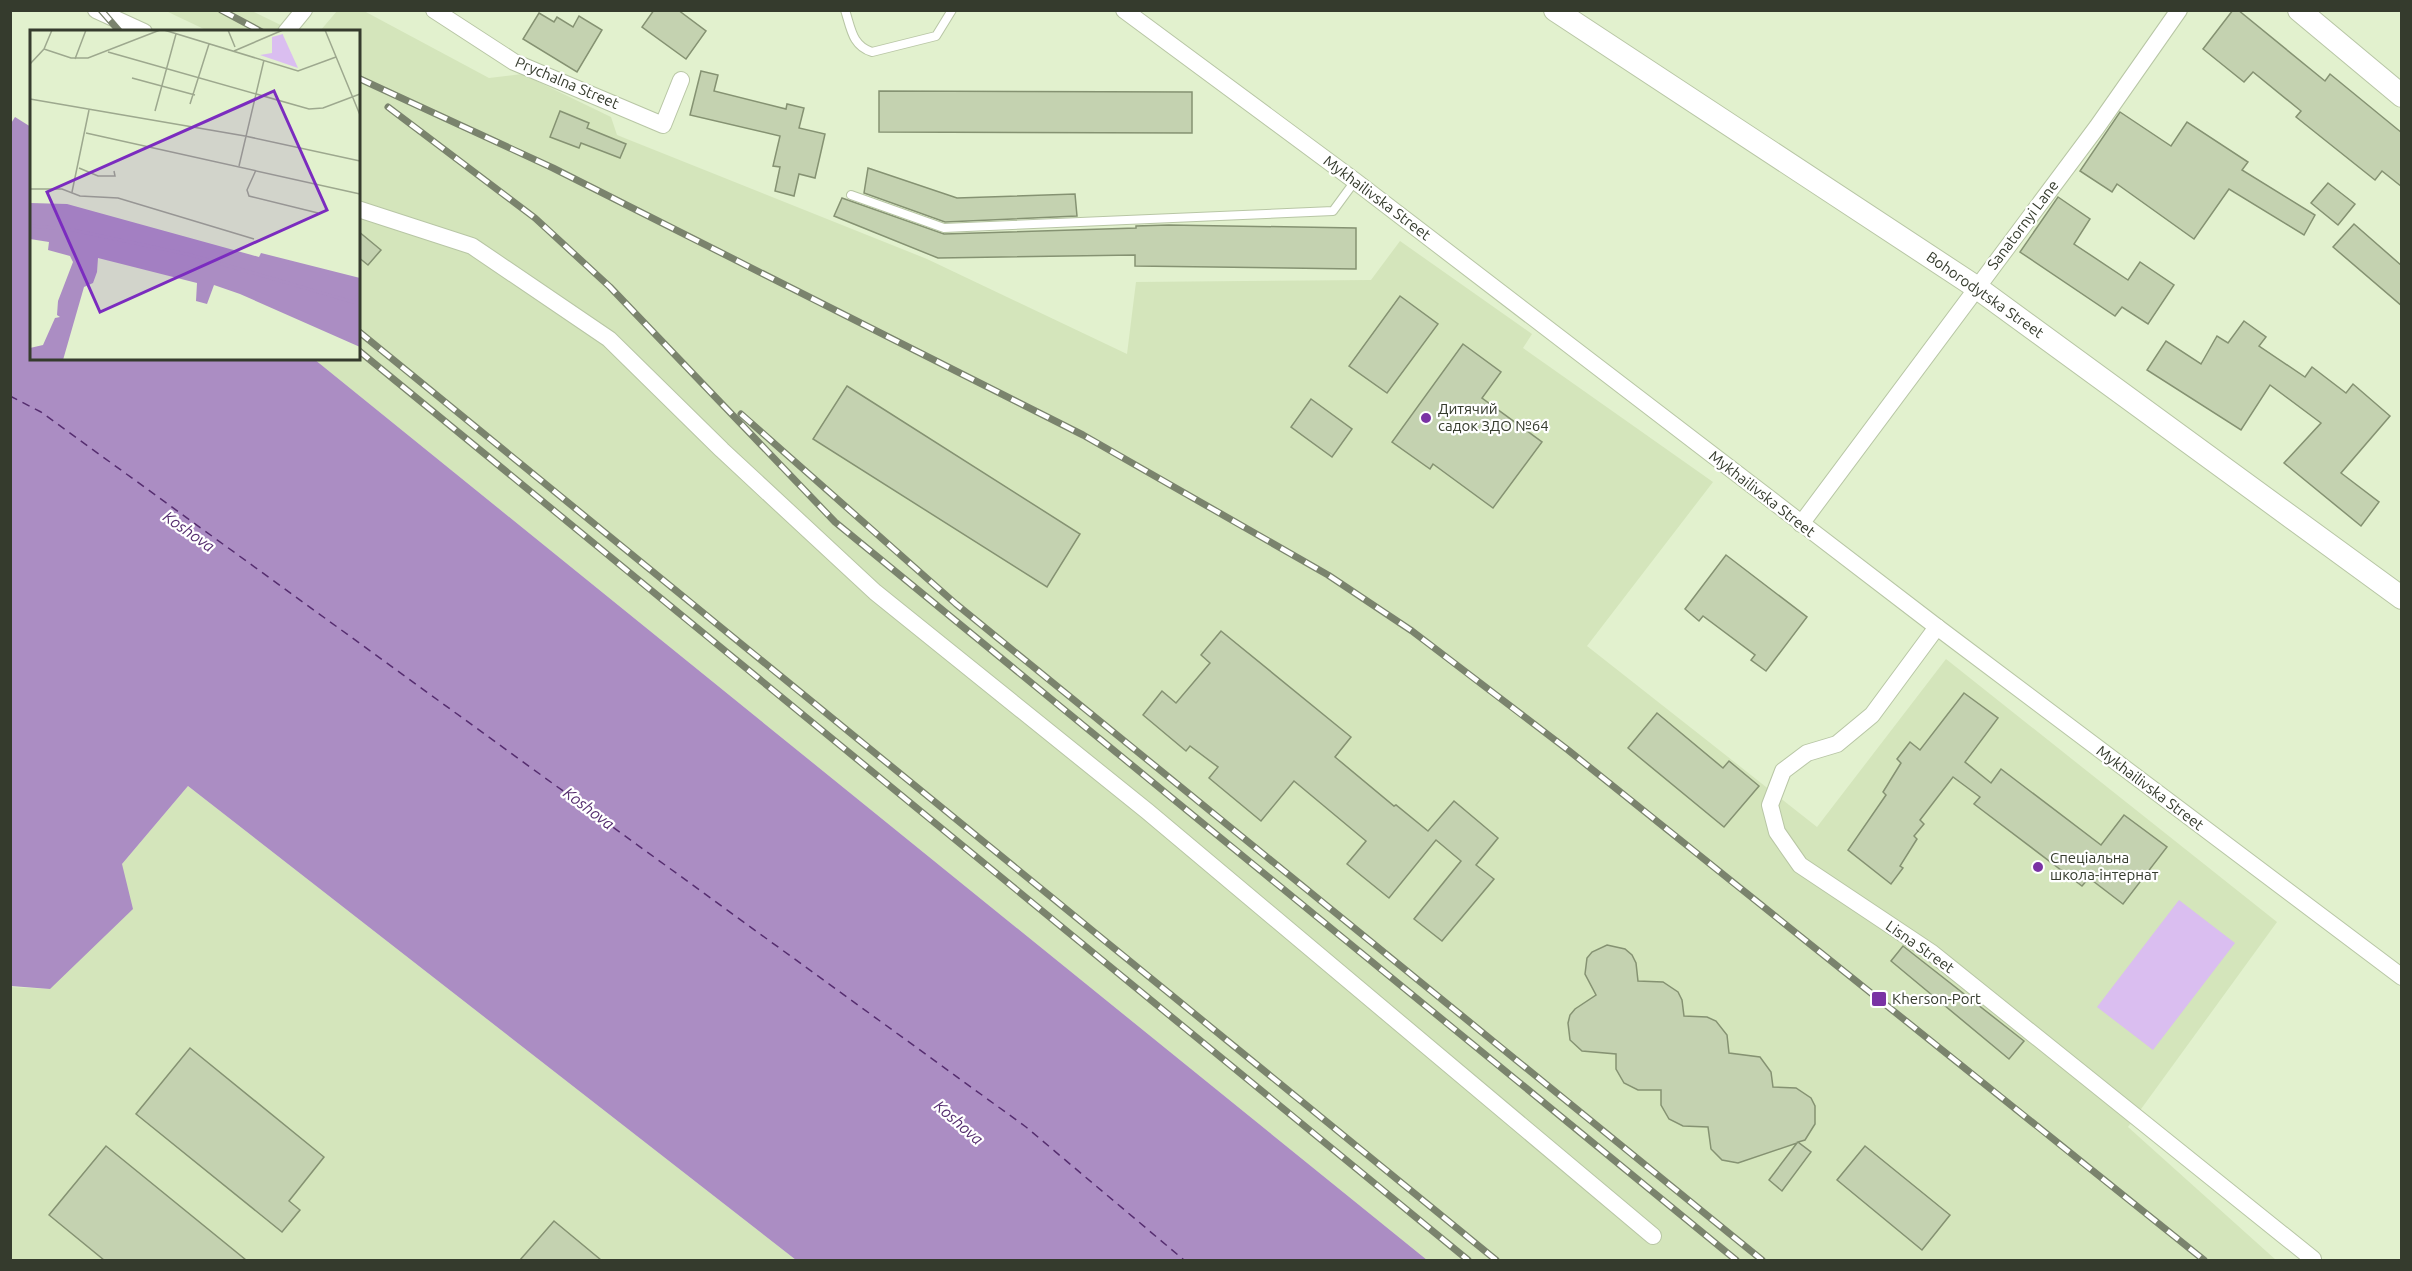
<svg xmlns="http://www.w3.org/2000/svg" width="2412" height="1271" viewBox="0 0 2412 1271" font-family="Ubuntu,sans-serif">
<rect width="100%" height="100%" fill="#e2f1ce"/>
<g fill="#d4e5bb">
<path d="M166,11h86l41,20h-85z"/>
<path d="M337,11h27l125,67 33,-4 89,43 6,18 310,124 200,95 9,-72 235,-2 29,-39 132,93 -9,14 190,134 -126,164 230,181 129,-168 331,263 -149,205 148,133h-849l-1113,-901 44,-1v-326l-38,-1z"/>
<path d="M188,786l608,474h-785l-1,-273 40,2 72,-125z"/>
</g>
<path fill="#dabef0" d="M2179,900l56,43 -82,107 -56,-43z"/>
<path fill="#ab8dc3" d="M15,117l16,10 1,231 282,1 1113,901h-631l-608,-474 -66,78 11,45 -83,80 -39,-3 -1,-861z"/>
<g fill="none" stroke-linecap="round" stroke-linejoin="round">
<path stroke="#552d6f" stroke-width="1.5" stroke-dasharray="8 6" stroke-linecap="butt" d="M10,396l31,16 985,715 158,133"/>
</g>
<g fill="#c4d2b0" stroke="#859272" stroke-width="1.5">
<path d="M654,10h24l28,21 -20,28 -44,-32z"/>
<path d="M2233,10h5l87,71 5,-7 72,59v54l-20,-16 -7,9 -79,-63 5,-6 -48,-39 -9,10 -41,-33z"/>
<path d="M539,13l15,9 3,-5 16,10 6,-11 23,14 -25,42 -54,-33z"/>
<path d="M701,71l17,4 -4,16 72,18 1,-5 17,4 -5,20 26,6 -10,44 -16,-4 -5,22 -19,-5 5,-24 -7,-1 7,-30 -90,-21z"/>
<path d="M879,91l313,1v41l-313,-1z"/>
<path d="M560,111l29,12 -2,5 39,16 -6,14 -39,-15 -2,5 -29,-11z"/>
<path d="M2120,112l51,34 16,-24 61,40 -6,8 73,45 -11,20 -75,-46 -35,50 -77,-55 -5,8 -32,-21z"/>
<path d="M868,168l89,30 118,-4 2,22 -132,6 -81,-29z"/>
<path d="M2328,183l27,21 -17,21 -27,-22z"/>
<path d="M2058,197l32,22 -16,25 54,36 12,-18 34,23 -26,39 -26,-17 -7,9 -95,-64z"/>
<path d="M842,198l102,36 192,-6v-2l33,-1 187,3v41l-221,-3v-11l-197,3 -104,-42z"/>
<path d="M2354,224l48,42v40l-69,-59z"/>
<path d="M358,231l23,19 -13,15 -10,-8z"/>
<path d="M1400,296l38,28 -51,69 -38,-27z"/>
<path d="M2244,321l22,16 -7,9 46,31 7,-10 34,26 7,-9 37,32 -49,57 38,29 -18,24 -77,-63 37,-40 -51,-38 -29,45 -94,-60 19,-29 35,23 16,-28 11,7z"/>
<path d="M1463,344l38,28 -19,26 60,44 -49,66 -60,-44 -3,5 -38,-27z"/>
<path d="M847,386l233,148 -33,53 -234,-148z"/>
<path d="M1311,399l41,30 -20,28 -41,-30z"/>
<path d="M1726,555l81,62 -41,54 -15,-11 4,-5 -52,-39 -4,5 -14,-12z"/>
<path d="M1221,631l130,106 -16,20 59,49 2,-1 32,26 26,-30 44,37 -22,27 18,14 -52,62 -28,-22 47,-58 -25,-21 -47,58 -42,-34 19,-23 -72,-60 -33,40 -52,-43 9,-11 -28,-21 -4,5 -43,-36 19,-24 14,12 34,-40 -9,-8z"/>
<path d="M1964,693l34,25 -33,44 26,21 10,-14 100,76 23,-30 43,32 -44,57 -34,-26 -7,8 -108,-82 6,-7 -27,-20 -33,43 4,4 -10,12 3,3 -17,27 3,2 -12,16 -43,-34 38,-55 -3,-3 18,-29 -4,-4 13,-17 10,8z"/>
<path d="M1657,713l66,55 6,-7 30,25 -35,41 -96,-79z"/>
<path d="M1607,945l18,4 7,6 4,8 2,18 25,1 15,10 4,8 2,16 23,1 9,4 11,14 2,18 31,4 11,15 2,15 23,1 15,10 4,8v18l-10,16 -7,2 13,10 -29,39 -13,-11 28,-37 -59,20 -16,-3 -11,-11 -3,-22 -25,-1 -14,-7 -8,-14v-15h-23l-14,-7 -8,-14v-15l-34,-3 -12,-11 -2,-17 2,-8 5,-6 21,-14 -11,-21 2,-16 5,-6z"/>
<path d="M1903,946l121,95 -15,18 -118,-98z"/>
<path d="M190,1048l134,109 -35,44 11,9 -18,22 -146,-118z"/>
<path d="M106,1146l140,114h-142l-55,-45z"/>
<path d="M1865,1146l85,69 -28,35 -85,-70z"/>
<path d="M554,1221l47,39h-81z"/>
</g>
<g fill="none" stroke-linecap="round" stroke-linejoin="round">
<g stroke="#b8c6a5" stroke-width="10">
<g id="lane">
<path d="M845,10c6,18 7,36 27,42l64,-16 16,-26"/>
<path d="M851,195l93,33 389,-17 22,-30"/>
</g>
</g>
<g stroke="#b8c6a5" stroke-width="18">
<g id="street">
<path d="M96,10l48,22"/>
<path d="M434,10l80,52 149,63 18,-45"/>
<path d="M1124,10l231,171 582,446 465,350"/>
<path d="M286,32l18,-22"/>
<path d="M358,209l114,37 137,93 113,111 153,142 272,219 506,425"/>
<path d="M1801,524l296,-397 82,-117"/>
<path d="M1937,627l-65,88 -35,29 -30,9 -24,18 -13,34 7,27 23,33 132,88 381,306"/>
</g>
</g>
<g stroke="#b8c6a5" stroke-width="24">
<g id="secondary">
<path d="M1555,10l421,277 426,311"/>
<path d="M2299,10l103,86"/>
</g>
</g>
<use href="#lane" stroke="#fff" stroke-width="8"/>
<use href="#street" stroke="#fff" stroke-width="16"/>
<use href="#secondary" stroke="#fff" stroke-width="22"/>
<g stroke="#7a836d" stroke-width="7">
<g id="rail">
<path d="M101,10l19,22"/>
<path d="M221,10l41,22"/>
<path d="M358,78l195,90 530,267 245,140 84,56 156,119 636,510"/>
<path d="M388,107l147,111 75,69 225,235 901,738"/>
<path d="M358,331l1138,929"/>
<path d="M358,350l1110,910"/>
<path d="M741,414l215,190 806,656"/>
</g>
</g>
<use href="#rail" stroke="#fff" stroke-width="4.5" stroke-dasharray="14" stroke-linecap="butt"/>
</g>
<g fill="#7a32a4" stroke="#fff" stroke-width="2">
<circle cx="1426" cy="418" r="6"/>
<circle cx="2038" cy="867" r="6"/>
<rect x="1871" y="991" width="16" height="16" rx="3"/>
</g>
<g text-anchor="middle" stroke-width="4.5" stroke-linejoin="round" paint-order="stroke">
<g font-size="15" fill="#353b2d" stroke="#fff">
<text transform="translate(567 83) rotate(23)" y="5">Prychalna Street</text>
<text transform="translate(1377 198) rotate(37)" y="5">Mykhailivska Street</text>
<text transform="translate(2023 225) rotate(-53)" y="5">Sanatornyi Lane</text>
<text transform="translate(1985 295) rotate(35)" y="5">Bohorodytska Street</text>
<text transform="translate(1762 494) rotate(38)" y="5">Mykhailivska Street</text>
<text transform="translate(2150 788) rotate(37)" y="5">Mykhailivska Street</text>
<text transform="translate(1920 947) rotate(35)" y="5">Lisna Street</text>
</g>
<g font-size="15" fill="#353b2d" stroke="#fff" text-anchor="start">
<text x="1438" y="414">Дитячий<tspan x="1438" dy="17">садок ЗДО №64</tspan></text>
<text x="2050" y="863">Спеціальна<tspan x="2050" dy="17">школа-інтернат</tspan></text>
<text x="1892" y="1004">Kherson-Port</text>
</g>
<g font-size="16" font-style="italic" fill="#552d6f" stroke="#fff">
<text transform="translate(189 531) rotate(35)" y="6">Koshova</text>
<text transform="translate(589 808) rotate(37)" y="6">Koshova</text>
<text transform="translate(959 1122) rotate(41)" y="6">Koshova</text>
</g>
</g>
<g transform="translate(30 30)">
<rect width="330" height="330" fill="#e2f1ce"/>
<path d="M253,4v1l15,33 -38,-13 12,-2v-16z" fill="#dabef0"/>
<path d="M0,173l37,1 192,53 2,-4 99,25v69l-120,-53 -26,-9 -7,19 -11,-3 1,-18 -99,-25 -1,14 -4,11 -9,4 -21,73h-33v-12l13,-3 12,-27 5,-1 -3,-2 1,-14 15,-39 -3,-6 -22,-6 1,-8 -19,-3z" fill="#ab8dc3"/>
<path fill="none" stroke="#ab8dc3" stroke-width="3" d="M0,196l38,3 123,26 162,47 7,-9"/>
<path fill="none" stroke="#9da88e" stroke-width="1.5" d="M134,0l134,41 38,-14M198,0l7,17M295,0l35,85M14,19l27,9h17l72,-28M204,21l49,-21M78,22l201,57 14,-1 37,-14M45,29l11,-29M0,34l14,-15 8,-19M102,48l63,17M0,69l215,37 115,25M160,74l19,-60M125,81l21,-77M56,103l274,61M209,136l25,-106M49,138l19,8h17l-1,-5M226,140l-9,20 2,6 69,17M0,159h32l18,7 38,2 136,41M42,162l17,-82"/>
<path fill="#7b2cbf" fill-opacity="0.15" stroke="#7b2cbf" stroke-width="3" d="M244,61l53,119 -227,102 -53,-120z"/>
<rect width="330" height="330" fill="none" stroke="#353b2d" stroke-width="3"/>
</g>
<rect width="2412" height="1271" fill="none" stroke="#353b2d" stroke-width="24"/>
</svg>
